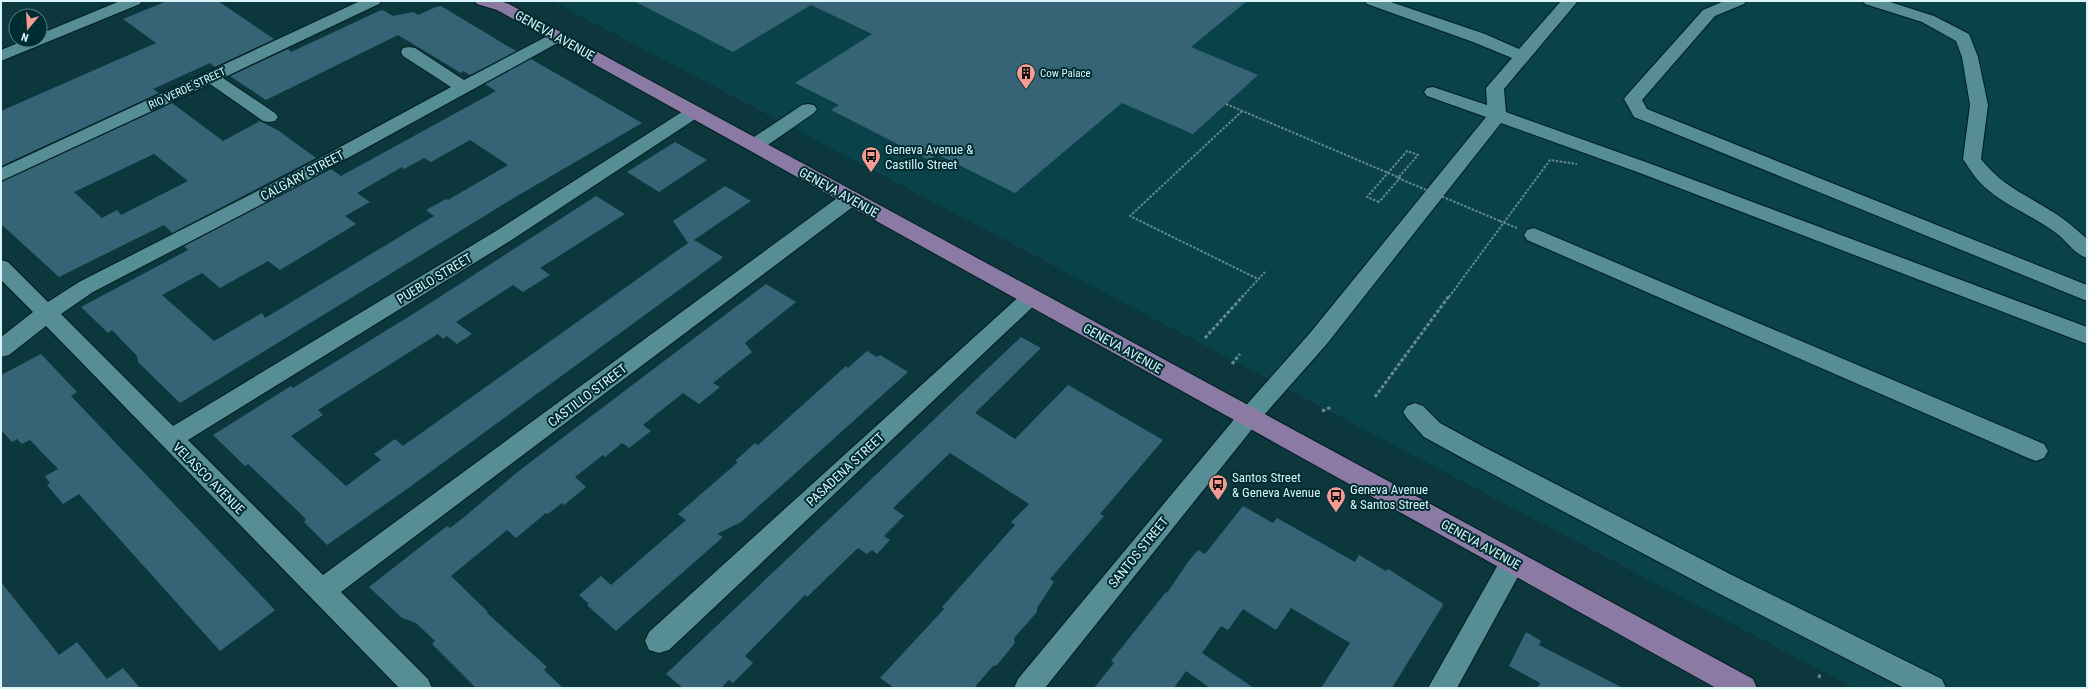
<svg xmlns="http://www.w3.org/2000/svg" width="2088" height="689" viewBox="0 0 2088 689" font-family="'Roboto Condensed',sans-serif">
<rect width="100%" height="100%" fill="#0c373c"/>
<path fill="#094248" d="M552,1h1535v687h-233z"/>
<g fill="#366476" fill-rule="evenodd">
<path d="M167,1h51l56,38 -59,28 -5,-4 -57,26 6,4 -158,73v-55l155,-68 -33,-24z"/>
<path d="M634,1h613l-56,46 67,28 -65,59 -71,-31 -107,90 -78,-39 -8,6 -98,-50 8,-5 -44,-22 77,-49 -61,-29 -78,47z"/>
<path d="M441,6l75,45 -46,24 -7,-4 -2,2 -63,-38 -132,65 -36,-24 58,-27 3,3 88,-41 4,-1 10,6 20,-4 5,3 18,-8z"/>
<path d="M531,59l111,64 -130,76 -332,204 -42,-41 -1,-6 -25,-26 -4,3 -27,-26 107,-57 -4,-4 147,-77 10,7 155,-85 -11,-7zM470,140l38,25 -60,35 -2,-1 -20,11 8,6 -169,102 -3,-5 -48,28 -52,-46 40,-22 18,15 48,-27 12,9 76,-46 -11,-8 25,-14 -13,-9 45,-26 2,2 20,-11 7,4z"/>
<path d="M172,103l51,38 37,-20 19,10 37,27 -144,75 -8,-8 -105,52 -58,-53v-42zM154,154l34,27 -67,34 -4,-5 -15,8 -28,-26z"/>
<path d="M675,142l32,18 -48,32 -32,-20z"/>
<path d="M725,186l26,15 -57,39 29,17 -3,3 -313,229 -80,56 -23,-23 2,-2 -3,-4 -55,-52 -3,2 -32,-31 78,-49 2,2 128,-79 175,-113 29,18 -85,54 10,7 -27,17 -10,-7 -57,37 16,12 -15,10 -10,-8 -4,3 -5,-5 -120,76 5,5 -32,21 55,50 35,-26 -7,-6 21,-15 8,7 285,-203 -15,-22z"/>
<path d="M766,284l30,18 -51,41 7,9 -39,31 7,4 -21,17 -16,-11 -40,32 8,6 -22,17 -7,-5 -17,14 -2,-2 -28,22 11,10 -22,18 -2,-2 -14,11 -2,-1 -30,25 -9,-8 -56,46 37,36 -1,1 60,54 -3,3 19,18h-87l-44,-44 3,-3 -19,-18 -14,-5 -33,-31 78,-61 3,2 13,-10 57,-48z"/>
<path d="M1021,337l20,11 -66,65 40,26 53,-54 95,55 -63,74 4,2 -54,63 4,3 -17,26v4l-23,26 1,5 -18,22 -4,1 -19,22h-80l-14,-10 64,-69 -2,-2 73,-82 -4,-3 18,-18 -79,-51 -57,55 11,8 -20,20 6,4 -13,14 -5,-4 -5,4 -9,-6 -51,49 -2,-2 -60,61 8,7 -20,20 -4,-3 -8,8h-38l-17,-14z"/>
<path d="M867,351l10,6 3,-2 28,17 -167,150 -24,12 6,3 -107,94 -29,-26 2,-1 -10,-9 22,-19 10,9 75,-65 -8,-6 60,-52 -3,-1 20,-18 3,2 88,-79 2,2z"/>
<path d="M41,354l36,38 -6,4 204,214 -55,41 -141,-157 -16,10 -16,-19 3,-2 -5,-7 13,-7 -28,-29 -8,4 -5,-5 -5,3 -11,-12v-55z"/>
<path d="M1243,506l30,17 4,-5 78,44 4,-7 27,16 2,-2 54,34 1,2 -51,83h-71l29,-45 -59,-35 -15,22 -33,-21 -15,21 -7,-4 -19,27 52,35h-44l-24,-17 -12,17h-80l20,-25 -3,-2 55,-69 1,1 21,-31 10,-12 7,4z"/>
<path d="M1,582l58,73 18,-13 30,37 16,-11 17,20h-139z"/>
<path d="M1526,632l15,9 -2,4 84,43h-86l3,-5 -31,-17z"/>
</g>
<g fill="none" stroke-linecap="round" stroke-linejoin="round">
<g stroke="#011d21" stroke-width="2">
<g id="minor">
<path d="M120,1h22l-2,3 -139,57v-11l24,-10h15v-6z"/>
<path d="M360,1h21l-2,3 -156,74 52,35 3,4 -3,4 -6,1 -6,-1 -53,-37 -209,97v-13z"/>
<path d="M1365,1h23l97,33 34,15 42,-48h17l-74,88 2,23 148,53 433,162v17l-447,-171 -139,-50 -175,222 -69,78 -212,265h-31l4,-9 223,-268 69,-78 176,-216 -59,-21 -3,-4 3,-4 6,-1 54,18 -1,-17 26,-30 -39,-16 -106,-38z"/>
<path d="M1724,1h22l-2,3 -29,12 -73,84 5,9 440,176v16l-453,-184 -10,-18 3,-4 76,-85z"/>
<path d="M1863,1h24l47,15 35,18 9,23 10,48 -7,54c21,27 44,35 72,53 13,8 23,17 34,27v19c-13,-4 -20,-17 -31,-25 -21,-16 -48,-26 -68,-43 -11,-9 -18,-20 -25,-31l7,-54 -8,-48 -6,-16 -34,-19 -57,-18z"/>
<path d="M557,31l6,1 2,4 -2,4 -268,147 -202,105 -32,22 112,112 323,-195 192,-123 6,-1 6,1 3,4 -3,4 -190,125 -322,199 135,135 521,-382 7,-1 7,1 3,5 -3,5 -517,389 87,87 4,9h-33l-353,-362 -37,29 -8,2v-20l32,-25 -32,-32v-20l7,2 40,40 31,-20 202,-103 170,-92 -48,-31 -2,-4 2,-4 6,-1 6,1 49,32z"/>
<path d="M808,104l6,1 3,4 -3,4 -52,36 -7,2 -7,-2 -2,-4 2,-4 54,-36z"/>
<path d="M1534,228l510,216 4,7 -4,7 -8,3 -8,-3 -501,-218 -3,-5 3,-5z"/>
<path d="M1031,289l7,3 4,5 -4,5 -369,348 -10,3 -10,-3 -4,-9 4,-9 375,-340z"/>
<path d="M1415,403l8,3 17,17 42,23 250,129 210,104 4,9h-42l-190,-97 -248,-131 -42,-23 -17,-19 -4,-6 4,-6z"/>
<path d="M1513,551l9,3 4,8 -69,126h-29l76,-134z"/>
</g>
</g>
<g stroke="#011d21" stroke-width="2">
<path id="major" d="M475,1h25l9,3 1244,675 4,9h-41l-1131,-629 -88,-49 -20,-6z"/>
</g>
<g stroke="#668a8f" stroke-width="2" stroke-dasharray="2.5 1.5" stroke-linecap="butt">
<path d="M1226,104l174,74 -21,24"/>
<path d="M1242,111l-112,105 128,63"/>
<path d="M1500,221l17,7"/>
<path d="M1242,297l23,-25"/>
<path d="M1449,297l101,-137 27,4"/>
</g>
<g stroke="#668a8f" stroke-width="3" stroke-dasharray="3.5 2" stroke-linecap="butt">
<path d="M1205,338l38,-42"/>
<path d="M1232,364l8,-10"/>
<path d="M1375,397l74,-101"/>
<path d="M1322,411l10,-4"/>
<path d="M1819,678l1,-5"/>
</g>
<use href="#minor" fill="#578d94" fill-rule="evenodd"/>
<use href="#major" fill="#8b7aa4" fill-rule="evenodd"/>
<path stroke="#668a8f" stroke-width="2" stroke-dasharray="2.5 1.5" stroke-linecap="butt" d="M1379,202l-12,-5 40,-46 11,4 -20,23 102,43"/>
</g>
<defs>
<g id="building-pin" transform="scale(1)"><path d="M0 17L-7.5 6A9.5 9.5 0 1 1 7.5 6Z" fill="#f59c92" stroke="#002d32"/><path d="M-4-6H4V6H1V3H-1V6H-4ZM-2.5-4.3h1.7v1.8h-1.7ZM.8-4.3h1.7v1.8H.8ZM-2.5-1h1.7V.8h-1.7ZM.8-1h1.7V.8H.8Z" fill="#111"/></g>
<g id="bus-pin" transform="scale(1)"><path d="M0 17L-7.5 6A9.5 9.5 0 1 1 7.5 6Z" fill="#f59c92" stroke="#002d32"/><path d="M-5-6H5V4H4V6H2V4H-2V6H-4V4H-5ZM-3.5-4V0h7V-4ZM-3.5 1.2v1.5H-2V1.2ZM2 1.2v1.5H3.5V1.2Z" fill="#111"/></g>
</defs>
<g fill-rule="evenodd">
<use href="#building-pin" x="1026" y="73"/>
<use href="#bus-pin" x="871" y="156"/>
<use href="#bus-pin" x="1218" y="484"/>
<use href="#bus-pin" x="1336" y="496"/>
</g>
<g text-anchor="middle" stroke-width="4" stroke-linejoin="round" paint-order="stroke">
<g font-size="11" fill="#daf5f9" stroke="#002d32" text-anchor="start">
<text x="1040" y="77">Cow Palace</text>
</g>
<g font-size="11" fill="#daf5f9" stroke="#002d32">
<text transform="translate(187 88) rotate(-25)" y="4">RIO VERDE STREET</text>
</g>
<g font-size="13" fill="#daf5f9" stroke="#002d32">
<text transform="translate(555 35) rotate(29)" y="5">GENEVA AVENUE</text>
<text transform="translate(302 175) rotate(-28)" y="5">CALGARY STREET</text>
<text transform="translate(839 192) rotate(29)" y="5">GENEVA AVENUE</text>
<text transform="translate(434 278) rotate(-31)" y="5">PUEBLO STREET</text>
<text transform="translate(1123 348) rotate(29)" y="5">GENEVA AVENUE</text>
<text transform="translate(587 395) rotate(-37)" y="5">CASTILLO STREET</text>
<text transform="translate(845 469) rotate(-43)" y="5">PASADENA STREET</text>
<text transform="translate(209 478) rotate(45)" y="5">VELASCO AVENUE</text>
<text transform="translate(1481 544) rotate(29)" y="5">GENEVA AVENUE</text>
<text transform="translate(1138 552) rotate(-51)" y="5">SANTOS STREET</text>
</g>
<g font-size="13" fill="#daf5f9" stroke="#002d32" text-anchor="start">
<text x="885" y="154">Geneva Avenue &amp;<tspan x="885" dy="15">Castillo Street</tspan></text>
<text x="1232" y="482">Santos Street<tspan x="1232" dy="15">&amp; Geneva Avenue</tspan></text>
<text x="1350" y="494">Geneva Avenue<tspan x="1350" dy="15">&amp; Santos Street</tspan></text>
</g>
</g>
<rect width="2088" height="689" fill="none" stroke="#daf5f9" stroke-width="4"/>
<g transform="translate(28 28) rotate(198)"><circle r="19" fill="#002d32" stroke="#577d82"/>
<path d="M0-3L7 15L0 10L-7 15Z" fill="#f59c92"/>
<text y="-6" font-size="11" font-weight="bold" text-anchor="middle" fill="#daf5f9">N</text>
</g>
</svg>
